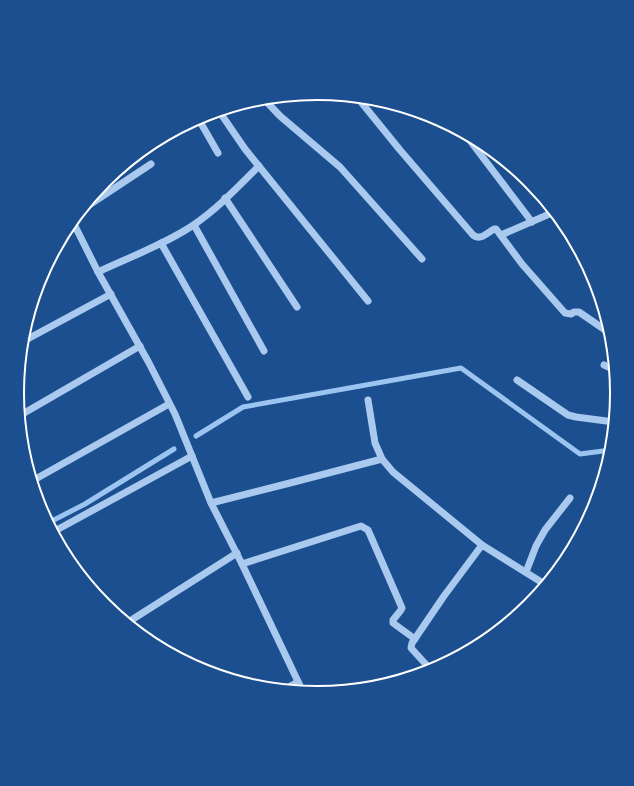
<svg xmlns="http://www.w3.org/2000/svg" width="634" height="786" viewBox="0 0 634 786" font-family="Overpass,sans-serif">
<rect width="100%" height="100%" fill="#1b4f8f"/>
<g fill="none" stroke-linecap="round" stroke-linejoin="round">
<g stroke="#9cc4f0" stroke-width="5">
<path d="M196,436l47,-29 218,-39 119,86 31,-4"/>
<path d="M48,523l37,-19 89,-55"/>
</g>
<g stroke="#a9c9ee" stroke-width="7">
<path d="M357,97l43,53 73,85c7,6 14,-2 21,-6h2l26,35 43,49 6,1 3,-2h5l32,22"/>
<path d="M263,98l17,18 60,51 82,92"/>
<path d="M219,111l26,38 123,152"/>
<path d="M198,118l20,35"/>
<path d="M465,134l67,88"/>
<path d="M225,198l72,109"/>
<path d="M80,211l71,-47"/>
<path d="M72,220l26,52 51,91 26,51 36,89 31,61 61,128"/>
<path d="M194,225l70,126"/>
<path d="M501,235l53,-23"/>
<path d="M161,243l87,154"/>
<path d="M98,272c32,-15 65,-27 94,-46 25,-17 46,-39 67,-60"/>
<path d="M22,342l89,-48"/>
<path d="M604,365l11,5"/>
<path d="M517,380l51,35 8,2 38,5"/>
<path d="M368,400l7,43 7,16 11,13 89,73 64,40"/>
<path d="M19,416l121,-70"/>
<path d="M32,481l137,-77"/>
<path d="M211,503l79,-20 92,-24"/>
<path d="M53,532l139,-76"/>
<path d="M242,564l119,-38 7,4 34,78 -1,2 -8,10v3l22,16"/>
<path d="M526,572l10,-26 9,-16 25,-32"/>
<path d="M133,619l104,-66"/>
<path d="M431,670l-20,-22 1,-5 32,-47 38,-51"/>
<path d="M283,690l15,-8"/>
</g>
</g>
<path d="M0 0H634V786H0ZM24 393a293 293 0 1 1 586 0a293 293 0 1 1-586 0Z" fill="#1b4f8f" fill-rule="evenodd"/>
<path fill="none" stroke="#fff" stroke-width="2" d="M24 393a293 293 0 1 1 586 0a293 293 0 1 1-586 0Z"/>
</svg>
